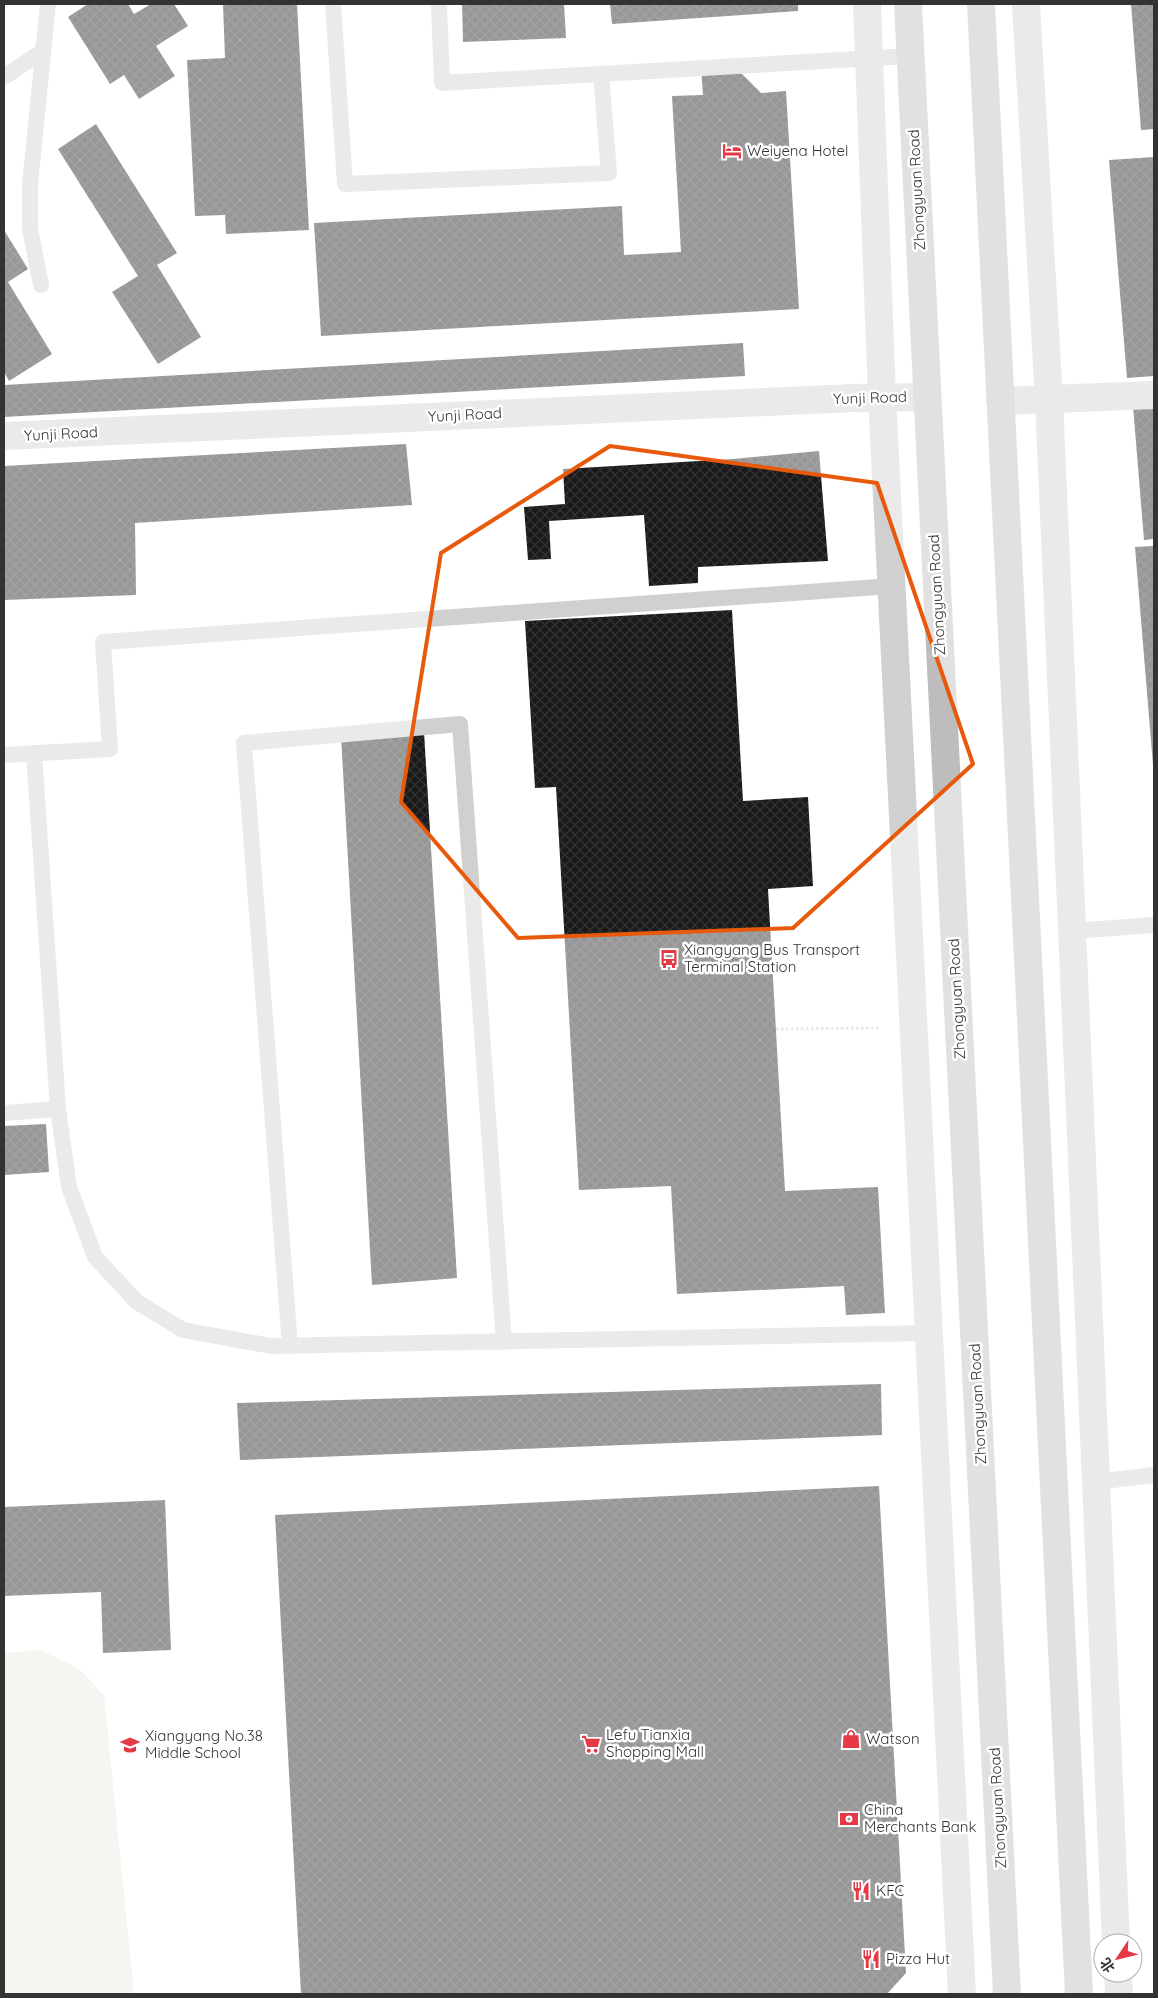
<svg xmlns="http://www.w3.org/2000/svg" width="1158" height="1998" viewBox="0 0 1158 1998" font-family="Quicksand,'Noto Sans SC',sans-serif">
<defs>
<pattern id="building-cross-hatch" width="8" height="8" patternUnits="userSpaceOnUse" patternTransform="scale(1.25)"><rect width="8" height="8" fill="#1a1a1a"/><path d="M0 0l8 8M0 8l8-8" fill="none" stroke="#333"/></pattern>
</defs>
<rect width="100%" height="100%" fill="#fff"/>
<path fill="#e6ecdf" d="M40,1650l38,18 26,27 30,299h-130v-341z"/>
<g fill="url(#building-cross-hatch)">
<path d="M88,4h40l6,10 17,-10h23l14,22 -32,20 19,30 -36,23 -15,-24 -14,9 -42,-67z"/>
<path d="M223,4h74l12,226 -83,4 -1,-19 -30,1 -8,-156 38,-2z"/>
<path d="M462,4h102l2,34 -103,4z"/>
<path d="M610,4h188v7l-186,13z"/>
<path d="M1131,4h23v125l-13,1z"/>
<path d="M701,68l40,5 20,20 25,-2 13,218 -478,27 -7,-113 308,-17 2,49 57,-3 -9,-156 31,-1z"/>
<path d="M96,124l81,129 -20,12 44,72 -43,27 -46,-72 26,-16 -80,-127z"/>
<path d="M1154,157v219l-27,2 -18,-218z"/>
<path d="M4,230l24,39 -20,13 44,72 -43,27 -5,-9z"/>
<path d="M743,343l2,33 -741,41v-32z"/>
<path d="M1154,404v135l-10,1 -11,-134z"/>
<path d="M406,444l6,61 -277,18 1,72 -132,5v-134z"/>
<path d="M819,451l9,110 -130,6v16l-49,3 -5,-71 -95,6 2,38 -23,1 -4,-53 41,-3 -2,-35 170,-10z"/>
<path d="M1154,546v219h-1l-18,-218z"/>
<path d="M732,610l11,191 65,-4 5,89 -45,3 17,302 93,-4 7,126 -39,2 -2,-29 -167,8 -6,-108 -92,4 -23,-403 -21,1 -10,-167z"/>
<path d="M424,732l33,546 -85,7 -31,-549z"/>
<path d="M46,1124l3,48 -45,3v-49z"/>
<path d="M881,1384l1,51 -642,25 -3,-57z"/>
<path d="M879,1486l27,487 -19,21h-586l-26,-479z"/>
<path d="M165,1500l6,150 -68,3 -2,-61 -97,4v-89z"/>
</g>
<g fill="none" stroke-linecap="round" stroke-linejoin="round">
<path stroke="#cdcdcd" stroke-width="3" stroke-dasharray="2.5 2.5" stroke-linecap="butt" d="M776,1029l105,-1"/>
<g stroke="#d0d0d0" stroke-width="16">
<path d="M333,4l12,180 264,-11 -8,-99"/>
<path d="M439,4l3,79 468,-27"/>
<path d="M4,77l39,-26"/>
<path d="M41,285l-11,-56v-44l18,-181"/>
<path d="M34,753l24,356"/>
<path d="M4,755l106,-6 -7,-107 789,-56"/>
<path d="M1072,931l82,-6"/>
<path d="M4,1113l54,-4 11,78 26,70 42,45 46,28 88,16 658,-13"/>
<path d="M290,1346l-46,-603 216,-19 44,618"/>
<path d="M1096,1482l58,-7"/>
</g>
<path stroke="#d0d0d0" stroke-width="28" d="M1000,401l154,-6"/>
<g stroke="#d0d0d0" stroke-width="28">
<path d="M867,4l15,393 80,1597"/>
<path d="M1026,4l23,396 67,1543"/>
<path d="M4,436l850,-38 73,-1"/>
<path d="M1118,1973l1,21"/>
</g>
<g stroke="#bdbdbd" stroke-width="28">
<path d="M908,4l99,1990"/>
<path d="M981,4l98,1990"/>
</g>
</g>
<path d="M0 0H1158V1998H0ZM610,446l267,37 96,281 -180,164 -275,10 -117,-136 40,-249z" fill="#fff" fill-opacity=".55" fill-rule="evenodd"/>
<path fill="none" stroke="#e8590c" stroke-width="4" stroke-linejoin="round" d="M610,446l267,37 96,281 -180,164 -275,10 -117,-136 40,-249z"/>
<defs>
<g id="hotel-bare" transform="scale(1.5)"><path d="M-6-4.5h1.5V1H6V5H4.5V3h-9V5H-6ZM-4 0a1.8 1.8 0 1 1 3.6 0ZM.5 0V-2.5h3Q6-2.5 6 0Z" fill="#e63946" stroke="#fff" stroke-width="2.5" paint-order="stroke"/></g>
<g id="bus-bare" transform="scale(1.5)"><path d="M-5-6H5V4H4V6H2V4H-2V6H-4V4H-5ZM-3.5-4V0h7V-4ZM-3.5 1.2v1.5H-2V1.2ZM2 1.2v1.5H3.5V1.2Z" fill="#e63946" stroke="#fff" stroke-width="2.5" paint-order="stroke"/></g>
<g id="shop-bare" transform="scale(1.5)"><path d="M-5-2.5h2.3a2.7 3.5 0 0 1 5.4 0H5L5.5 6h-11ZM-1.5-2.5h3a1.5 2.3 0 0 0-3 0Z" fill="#e63946" stroke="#fff" stroke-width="2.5" paint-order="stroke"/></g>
<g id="supermarket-bare" transform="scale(1.5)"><path d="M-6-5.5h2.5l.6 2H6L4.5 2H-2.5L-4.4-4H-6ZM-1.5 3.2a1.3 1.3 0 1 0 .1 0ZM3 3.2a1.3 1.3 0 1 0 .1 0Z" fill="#e63946" stroke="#fff" stroke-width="2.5" paint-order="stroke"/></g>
<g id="school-bare" transform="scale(1.5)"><path d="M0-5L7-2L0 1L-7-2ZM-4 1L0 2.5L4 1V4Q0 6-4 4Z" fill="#e63946" stroke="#fff" stroke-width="2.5" paint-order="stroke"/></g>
<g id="bank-bare" transform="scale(1.5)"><path d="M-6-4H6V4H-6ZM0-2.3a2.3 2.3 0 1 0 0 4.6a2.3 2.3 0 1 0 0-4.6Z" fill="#e63946" stroke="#fff" stroke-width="2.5" paint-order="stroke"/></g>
<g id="restaurant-bare" transform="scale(1.5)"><path d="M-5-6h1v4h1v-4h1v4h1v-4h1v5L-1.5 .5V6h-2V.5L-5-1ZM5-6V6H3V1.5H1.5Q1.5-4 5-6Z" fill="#e63946" stroke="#fff" stroke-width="2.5" paint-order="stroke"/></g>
</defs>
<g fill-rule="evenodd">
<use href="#hotel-bare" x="732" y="151"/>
<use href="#bus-bare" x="669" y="959"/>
<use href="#shop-bare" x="851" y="1739"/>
<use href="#supermarket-bare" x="591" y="1744"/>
<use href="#school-bare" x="130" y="1745"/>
<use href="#bank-bare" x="849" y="1819"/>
<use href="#restaurant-bare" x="861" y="1891"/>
<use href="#restaurant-bare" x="871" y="1959"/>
</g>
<g text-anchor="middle" stroke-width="5" stroke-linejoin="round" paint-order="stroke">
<g font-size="15" fill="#333" stroke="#fff" text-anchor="start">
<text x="747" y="156">Weiyena Hotel</text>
<text x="684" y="955">Xiangyang Bus Transport<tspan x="684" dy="17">Terminal Station</tspan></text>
<text x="606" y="1740">Lefu Tianxia<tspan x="606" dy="17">Shopping Mall</tspan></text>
<text x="145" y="1741">Xiangyang No.38<tspan x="145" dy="17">Middle School</tspan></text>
<text x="866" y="1744">Watson</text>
<text x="864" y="1815">China<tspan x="864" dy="17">Merchants Bank</tspan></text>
<text x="876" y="1896">KFC</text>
<text x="886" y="1964">Pizza Hut</text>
</g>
<g font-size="15" fill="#333" stroke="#fff">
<text transform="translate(917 190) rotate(-93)" y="5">Zhongyuan Road</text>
<text transform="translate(870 398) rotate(-2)" y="5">Yunji Road</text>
<text transform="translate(465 415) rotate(-3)" y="5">Yunji Road</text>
<text transform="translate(61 434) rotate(-3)" y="5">Yunji Road</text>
<text transform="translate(937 595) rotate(-93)" y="5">Zhongyuan Road</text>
<text transform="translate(957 999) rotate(-93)" y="5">Zhongyuan Road</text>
<text transform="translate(978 1404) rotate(-93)" y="5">Zhongyuan Road</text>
<text transform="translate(998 1808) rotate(-93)" y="5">Zhongyuan Road</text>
</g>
</g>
<rect width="1158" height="1998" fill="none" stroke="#333333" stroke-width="10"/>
<g transform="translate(1118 1958) rotate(235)"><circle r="24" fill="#ffffff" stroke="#adadad"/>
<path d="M0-4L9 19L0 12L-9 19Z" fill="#e63946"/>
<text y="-8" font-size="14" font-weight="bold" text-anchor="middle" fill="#333333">北</text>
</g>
</svg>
